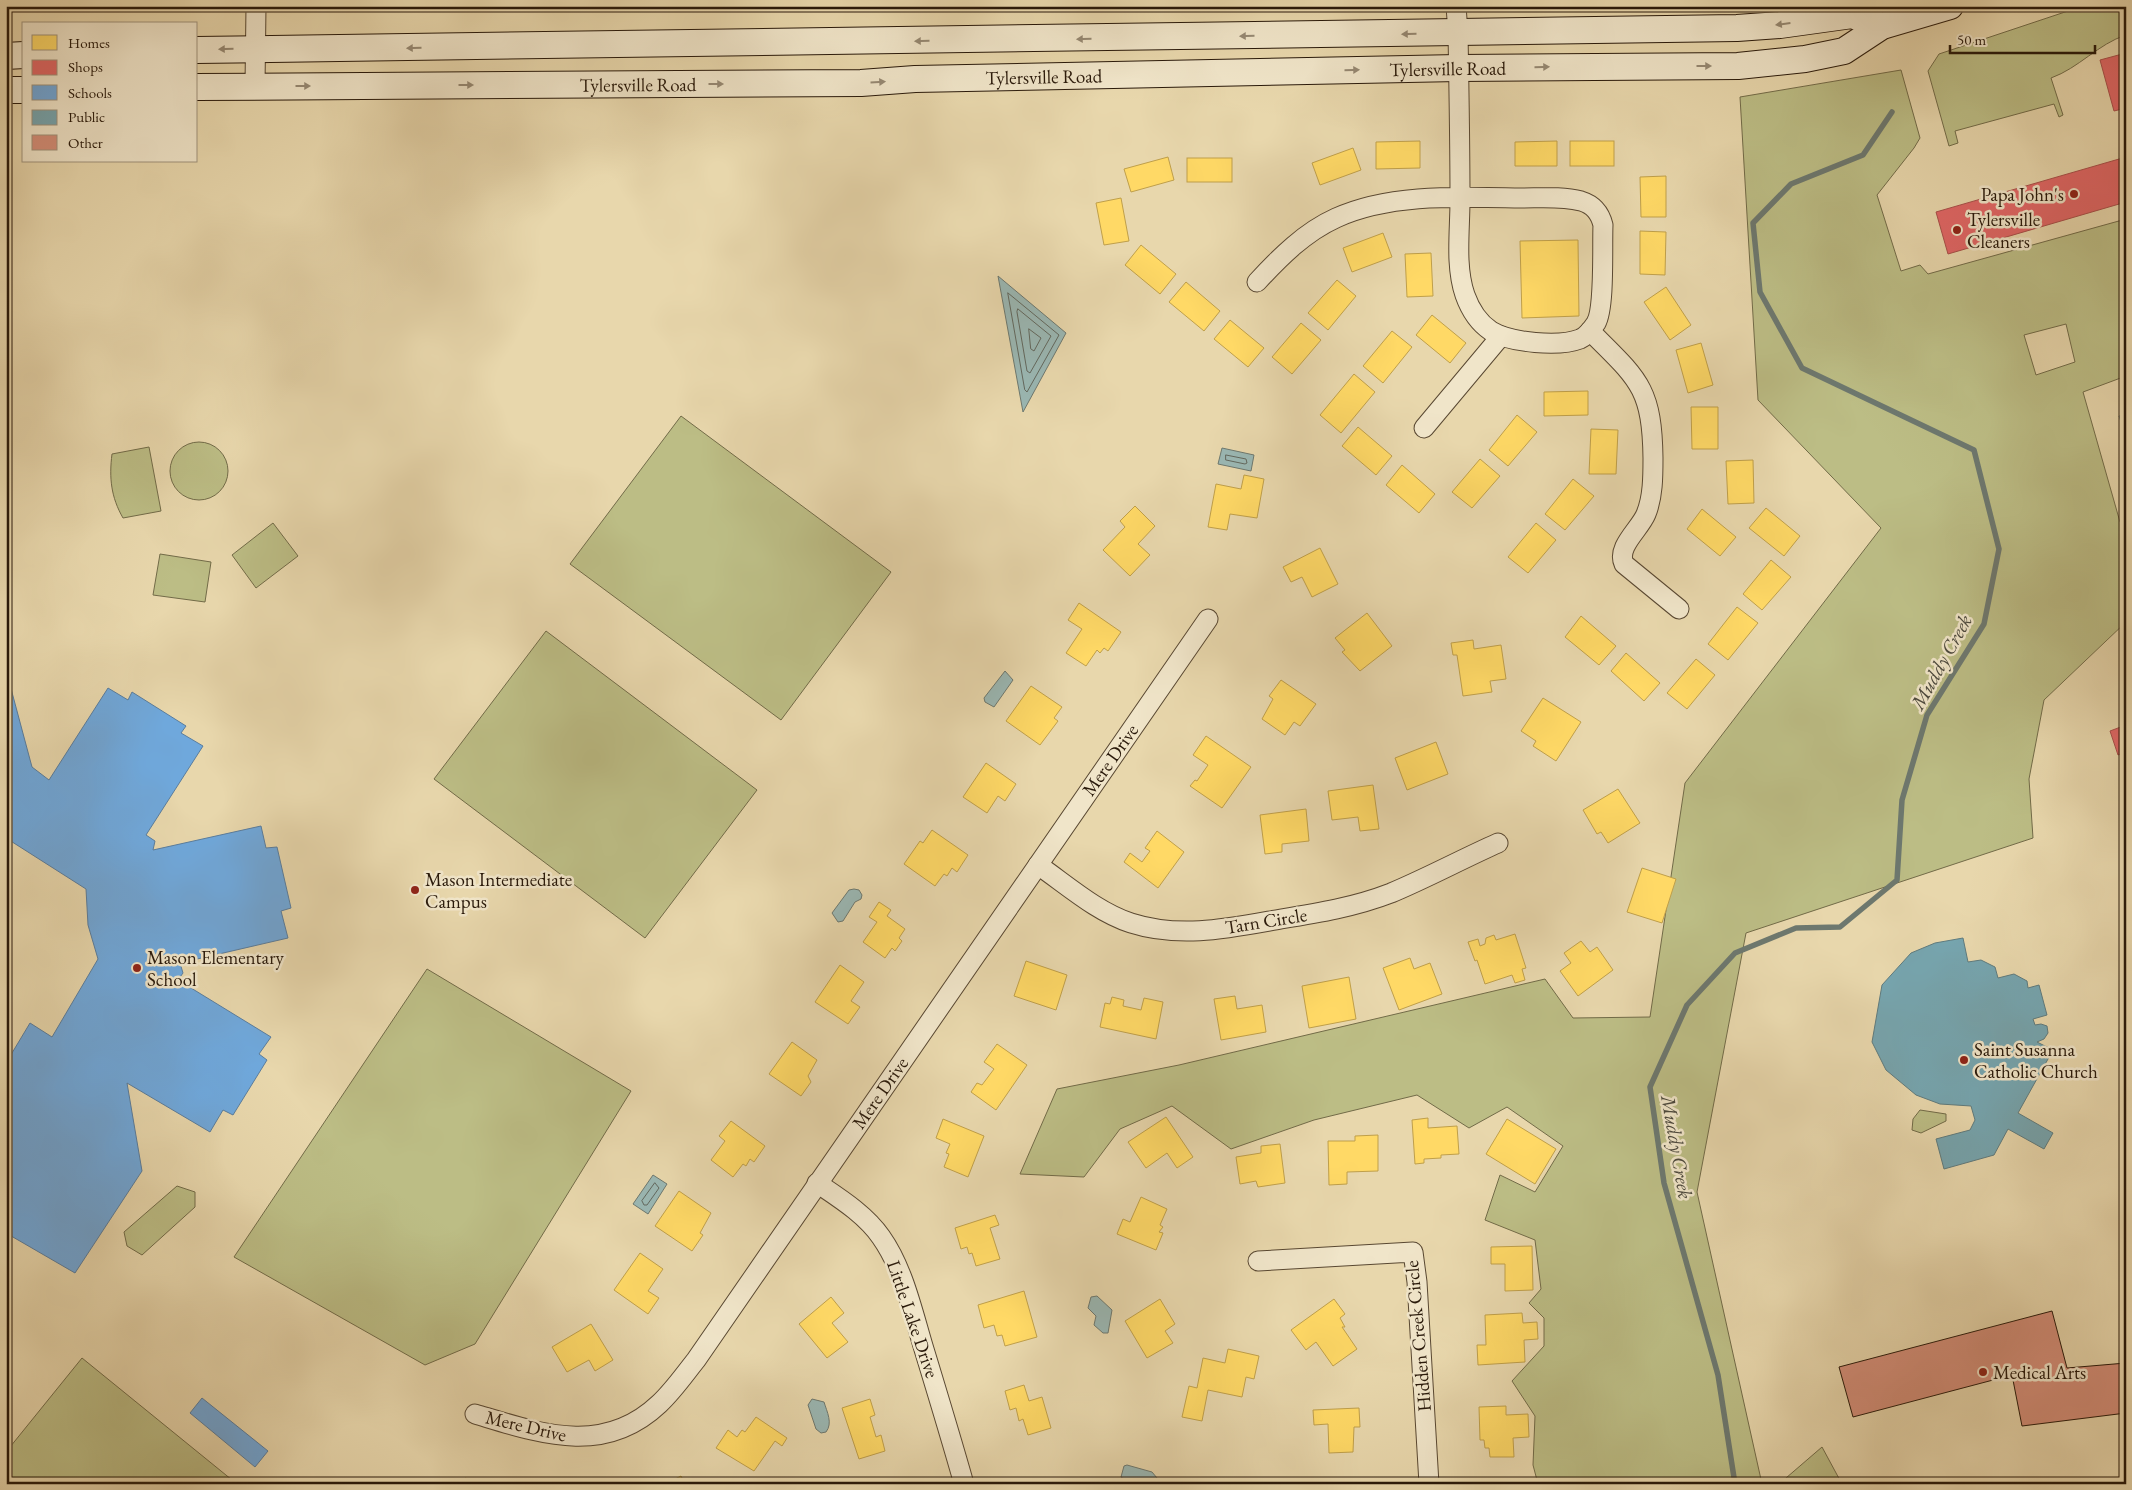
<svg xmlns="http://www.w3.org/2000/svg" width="2132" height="1490" font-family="'EB Garamond',serif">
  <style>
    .green { fill: #bcbd85; stroke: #726b48; fill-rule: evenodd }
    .water { fill: #9ab7b3; stroke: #6d786f }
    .homes { fill: #ffd966; stroke: #bf9f4a }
    .shops { fill: #e06666; stroke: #a94f4a }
    .schools { fill: #6fa8dc; stroke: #5a7d9d }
    .public { fill: #76a5af; stroke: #5f7b7e }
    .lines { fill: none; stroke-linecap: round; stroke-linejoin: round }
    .shore { stroke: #62685e; stroke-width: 1 }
    .stream { stroke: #6d786f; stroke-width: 5.5 }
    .building { fill: #d48e79; stroke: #29190a }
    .minor-casing { stroke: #594832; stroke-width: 21 }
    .secondary-casing { stroke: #29190a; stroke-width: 28 }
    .minor { stroke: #f0e5c9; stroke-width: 19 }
    .secondary { stroke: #f0e5c9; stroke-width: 26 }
    .oneway { fill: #968973 }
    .poi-dot { fill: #8f2418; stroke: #f0e5c9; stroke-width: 2 }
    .labels { text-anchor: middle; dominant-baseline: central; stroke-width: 5; stroke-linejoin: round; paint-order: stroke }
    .street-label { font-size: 19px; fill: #29190a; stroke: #f0e5c9 }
    .poi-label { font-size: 19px; fill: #29190a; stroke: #f0e5c9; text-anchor: start }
    .water-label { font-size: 20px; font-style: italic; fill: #4b483d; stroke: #f0e5c9 }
  </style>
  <rect width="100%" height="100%" fill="#e8d7ac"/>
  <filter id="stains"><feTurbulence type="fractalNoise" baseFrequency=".004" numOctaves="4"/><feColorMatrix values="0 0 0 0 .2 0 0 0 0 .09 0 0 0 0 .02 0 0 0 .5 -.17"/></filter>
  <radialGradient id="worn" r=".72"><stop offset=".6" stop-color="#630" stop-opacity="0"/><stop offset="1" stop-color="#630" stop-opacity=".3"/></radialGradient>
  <g class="green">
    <path d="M2083,6H2126V35C2098,44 2079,68 2051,78L2063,115L2059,117L2054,104L1955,131L1958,143L1949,146L1928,71L1939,54Z"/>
    <path d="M1901,70L1920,138L1914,148L1877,195L1901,271L1920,265L1928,274L2126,219V376L2083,392L2120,522L2126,521V622L2044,700L2029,779L2033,838L1746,933L1697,1192L1762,1484H1538L1533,1465L1535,1416L1512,1381L1544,1346V1318L1529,1303L1541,1289L1535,1240L1485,1220L1500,1175L1535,1192L1563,1146L1507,1107L1469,1128L1417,1095L1314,1120L1231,1149L1172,1106L1120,1129L1084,1177L1020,1174L1057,1089L1179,1065L1545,979L1573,1018L1650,1017L1685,783L1881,528L1758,400L1740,97ZM2066,324L2075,362L2036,375L2024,335Z"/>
    <polygon points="681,416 891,572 781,720 570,564"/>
    <circle cx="199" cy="471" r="29"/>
    <path d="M149,447L161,511L123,518C111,497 109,478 112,454Z"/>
    <polygon points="273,523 298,556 256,588 232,555"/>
    <polygon points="160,554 211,562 205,602 153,595"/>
    <polygon points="546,631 757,790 645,938 434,779"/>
    <polygon points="427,969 631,1091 475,1344 425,1365 234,1257"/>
    <polygon points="1920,1110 1946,1114 1946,1121 1921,1133 1912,1130 1913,1119"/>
    <polygon points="177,1186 195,1192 195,1207 142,1255 127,1246 124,1232"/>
    <polygon points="82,1358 237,1484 6,1484 6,1452"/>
    <polygon points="1822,1447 1842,1484 1779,1484"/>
  </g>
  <g class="water">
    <polygon points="998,276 1066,333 1023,412"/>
    <polygon points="1222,448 1254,455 1251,471 1218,464"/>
    <polygon points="1005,671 1013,680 994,707 985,702 984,698"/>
    <polygon points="854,889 859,890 862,895 861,899 855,902 843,921 838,922 832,913 849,890"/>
    <polygon points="653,1175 667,1184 648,1214 633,1204"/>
    <polygon points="1097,1296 1112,1310 1108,1333 1103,1333 1094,1325 1096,1316 1088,1308 1091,1297"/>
    <path d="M812,1399L824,1402C827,1412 833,1423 826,1432L821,1433L816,1429L808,1405Z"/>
    <path d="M1127,1465L1152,1472L1157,1478L1155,1483C1144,1485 1129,1484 1121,1477L1124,1466Z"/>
  </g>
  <g class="homes">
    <polygon points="1420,141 1420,168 1376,169 1376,142"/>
    <polygon points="1557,141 1557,166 1515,166 1515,142"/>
    <rect x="1570" y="141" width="44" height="25"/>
    <polygon points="1353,148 1361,170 1320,185 1312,163"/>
    <polygon points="1168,157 1174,180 1131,192 1124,169"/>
    <rect x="1187" y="158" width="45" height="24"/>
    <polygon points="1666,176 1666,217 1641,217 1640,177"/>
    <polygon points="1121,198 1129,241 1104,245 1096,203"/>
    <polygon points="1640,231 1666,232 1665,275 1640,274"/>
    <polygon points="1383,233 1392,257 1352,272 1343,248"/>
    <polygon points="1578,240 1579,316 1522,318 1520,241"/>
    <polygon points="1141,245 1176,274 1160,294 1125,265"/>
    <polygon points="1431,253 1433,296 1407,297 1405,254"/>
    <polygon points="1337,280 1356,296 1328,330 1308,313"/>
    <polygon points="1186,282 1220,311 1204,331 1169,302"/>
    <polygon points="1666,287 1691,325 1670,340 1644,302"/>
    <polygon points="1432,315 1466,343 1450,363 1416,335"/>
    <polygon points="1230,320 1264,348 1248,367 1214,339"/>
    <polygon points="1301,323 1321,340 1292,374 1272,357"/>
    <polygon points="1392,331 1412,347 1383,383 1363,366"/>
    <polygon points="1701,343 1713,385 1688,393 1676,350"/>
    <polygon points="1354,374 1375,392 1341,433 1320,415"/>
    <polygon points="1588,391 1588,415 1544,416 1544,392"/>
    <polygon points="1691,407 1718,407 1718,449 1692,449"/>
    <polygon points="1517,415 1537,432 1508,466 1489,450"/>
    <polygon points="1358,427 1392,456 1376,475 1342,446"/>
    <polygon points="1591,429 1618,430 1616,474 1589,474"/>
    <polygon points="1480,459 1500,476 1472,508 1452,492"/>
    <polygon points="1753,460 1754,503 1728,504 1726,461"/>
    <polygon points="1402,465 1435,494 1419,513 1386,485"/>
    <polygon points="1244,475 1264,479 1257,518 1230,514 1227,530 1208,527 1216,484 1241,489"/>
    <polygon points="1573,479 1594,496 1565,530 1545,514"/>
    <polygon points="1135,506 1155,526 1138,544 1150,555 1130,576 1103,550 1125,527 1120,521"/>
    <polygon points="1766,508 1800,536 1784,556 1749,528"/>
    <polygon points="1702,509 1736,537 1720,556 1687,529"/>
    <polygon points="1536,523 1556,540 1528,573 1508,557"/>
    <polygon points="1320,548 1338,584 1312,597 1302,577 1291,582 1283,567"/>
    <polygon points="1771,560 1791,577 1762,610 1743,594"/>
    <polygon points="1079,603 1121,632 1108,651 1104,648 1100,653 1097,650 1086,666 1066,653 1082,629 1068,620"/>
    <polygon points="1737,607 1758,623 1728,660 1708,644"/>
    <polygon points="1367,613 1392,646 1360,671 1342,652 1345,650 1335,638"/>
    <polygon points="1581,616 1616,646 1599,665 1565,637"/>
    <polygon points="1473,640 1474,649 1501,645 1506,679 1490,681 1492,692 1463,696 1457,655 1453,655 1451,643"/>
    <polygon points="1626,653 1660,683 1644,701 1611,671"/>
    <polygon points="1696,659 1715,675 1687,709 1667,693"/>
    <polygon points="1281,680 1316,704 1300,726 1294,722 1285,735 1262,719 1273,699 1269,696"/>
    <polygon points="1031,686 1062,707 1054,718 1058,721 1040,745 1006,721"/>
    <polygon points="1543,698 1581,722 1556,761 1533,746 1536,741 1521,731"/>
    <polygon points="1206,736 1251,767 1222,808 1190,786 1195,780 1197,781 1208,765 1193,755"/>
    <polygon points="1436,742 1448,774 1407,790 1395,758"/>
    <polygon points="986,763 1016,784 1005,801 998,796 987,813 963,797"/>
    <polygon points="1373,785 1379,829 1360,831 1358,817 1332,820 1328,791"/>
    <polygon points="1618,789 1640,823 1608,843 1601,832 1597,834 1583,810"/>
    <polygon points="1306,809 1309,841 1282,844 1282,852 1265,854 1260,815"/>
    <polygon points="932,830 968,855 957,872 952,868 947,876 944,874 935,886 904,864 920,841 923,843"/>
    <polygon points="1157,831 1184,852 1158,888 1124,862 1130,853 1142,862 1150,851 1145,848"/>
    <polygon points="1642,868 1676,879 1662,923 1627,912"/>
    <polygon points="879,902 891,910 887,916 905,929 899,938 902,941 895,951 892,948 885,958 863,942 877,922 869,917"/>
    <polygon points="1515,934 1526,968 1522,969 1525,980 1515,983 1512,975 1485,984 1477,960 1475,961 1468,942 1478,939 1480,946 1485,944 1486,938 1494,935 1496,940"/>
    <polygon points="1581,941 1590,952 1597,947 1613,970 1578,996 1560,971 1571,963 1564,953"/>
    <polygon points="1410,958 1414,969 1430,963 1442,994 1399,1010 1383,968"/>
    <polygon points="1026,961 1067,975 1056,1010 1014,996"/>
    <polygon points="840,965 864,982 851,1001 860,1007 848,1024 815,1002"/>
    <polygon points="1349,977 1356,1019 1309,1028 1302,986"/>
    <polygon points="1235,996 1237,1009 1262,1005 1266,1032 1221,1040 1214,999"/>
    <polygon points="1112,997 1124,1000 1123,1006 1141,1010 1144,998 1163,1002 1156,1039 1100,1027 1105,1003 1110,1004"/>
    <polygon points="792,1042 817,1060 808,1076 811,1082 801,1096 769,1074"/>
    <polygon points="997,1044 1027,1065 996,1110 971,1092 977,1083 982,1085 994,1069 984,1062"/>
    <polygon points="1166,1117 1193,1157 1177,1168 1167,1153 1146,1168 1128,1142"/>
    <polygon points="1428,1118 1428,1128 1457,1126 1459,1154 1441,1155 1441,1158 1424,1159 1424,1163 1415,1164 1412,1120"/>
    <polygon points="943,1119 984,1136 968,1177 944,1167 949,1154 946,1153 950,1144 936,1138"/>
    <polygon points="1507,1119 1556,1149 1535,1184 1486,1154"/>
    <polygon points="731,1121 765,1146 754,1162 750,1159 746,1166 743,1164 733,1177 711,1160 725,1141 719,1136"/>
    <polygon points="1378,1135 1378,1171 1347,1172 1347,1184 1329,1185 1328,1141 1355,1141 1355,1136"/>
    <polygon points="1280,1144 1285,1183 1258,1187 1256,1181 1240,1184 1236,1157 1261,1153 1261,1146"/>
    <polygon points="679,1191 711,1213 700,1233 703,1235 692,1251 655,1226"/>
    <polygon points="1141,1197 1167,1209 1160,1225 1163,1227 1159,1232 1163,1233 1156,1250 1117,1234 1123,1219 1130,1222"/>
    <polygon points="995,1215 999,1225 990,1228 1000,1259 976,1266 972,1253 969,1254 967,1247 961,1249 955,1228"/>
    <polygon points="1532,1246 1533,1290 1505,1291 1505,1264 1491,1264 1491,1247"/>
    <polygon points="640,1253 663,1269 648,1291 659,1298 648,1314 614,1290"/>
    <polygon points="1024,1291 1037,1337 1005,1346 1002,1335 997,1336 994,1325 984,1328 978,1305"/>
    <polygon points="831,1297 844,1313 832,1323 848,1342 827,1358 799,1324"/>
    <polygon points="1160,1299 1175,1324 1165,1331 1173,1343 1147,1358 1125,1321"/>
    <polygon points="1334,1299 1345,1314 1340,1318 1345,1327 1342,1327 1357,1349 1333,1366 1316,1342 1306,1350 1291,1330"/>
    <polygon points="1522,1313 1523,1323 1537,1322 1538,1339 1524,1340 1525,1362 1478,1365 1477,1345 1486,1345 1485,1315"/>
    <polygon points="591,1324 613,1360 595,1371 589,1360 567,1372 552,1347"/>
    <polygon points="1228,1349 1259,1356 1254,1379 1246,1377 1242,1397 1208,1390 1202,1421 1182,1417 1189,1386 1197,1388 1203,1358 1225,1363"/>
    <polygon points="1024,1385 1029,1401 1042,1397 1051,1428 1028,1435 1023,1419 1019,1421 1016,1408 1010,1410 1005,1391"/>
    <polygon points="870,1399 875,1415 870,1417 876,1437 881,1435 885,1451 859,1459 842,1408"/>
    <polygon points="1506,1406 1506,1415 1528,1414 1529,1437 1513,1438 1514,1457 1490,1457 1489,1448 1485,1448 1484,1440 1480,1440 1479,1407"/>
    <polygon points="1359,1408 1360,1427 1354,1427 1353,1452 1329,1453 1328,1424 1314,1425 1313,1410"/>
    <polygon points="756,1417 787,1438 782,1446 775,1441 754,1471 716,1448 728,1430 737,1437 742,1430 745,1432"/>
    <polygon points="681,1476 685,1484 665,1484"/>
    <polygon points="465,1478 484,1483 463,1484"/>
  </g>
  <g class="shops">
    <polygon points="2126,53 2126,108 2114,111 2100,60"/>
    <polygon points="2126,157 2126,202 1948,254 1936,212"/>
    <polygon points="2126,725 2126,752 2118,755 2110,731"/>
  </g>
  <g class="schools">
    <polygon points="6,670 32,767 49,780 108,688 128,700 132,692 186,726 181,733 203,746 146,835 155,841 153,850 261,826 266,848 277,847 291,908 281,911 288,938 180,963 183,973 178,980 271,1037 259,1054 267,1060 233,1115 223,1110 210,1132 127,1083 142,1171 75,1273 6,1233 6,1063 30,1023 52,1037 98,959 88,925 86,889 6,838"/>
    <polygon points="202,1398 268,1451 255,1467 190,1413"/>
  </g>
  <g class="public">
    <polygon points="2126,415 2126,437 2119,416"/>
    <polygon points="1963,938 1968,962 1981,960 1995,967 1998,978 2014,974 2027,981 2028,988 2039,985 2047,1015 2033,1019 2035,1025 2041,1024 2047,1026 2048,1033 2044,1039 2037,1042 2053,1050 2018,1113 2053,1133 2044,1149 2008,1129 1994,1155 1944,1169 1936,1139 1970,1130 1975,1120 1971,1106 1940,1104 1916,1095 1886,1070 1872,1042 1882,985 1911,953 1935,943"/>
  </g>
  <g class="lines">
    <g class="shore">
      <polygon points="1008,293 1059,335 1027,392 1025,390"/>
      <polygon points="1018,309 1051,336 1030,373 1027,371 1017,312"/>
      <polygon points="1029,329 1041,338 1034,351 1031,349"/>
      <polygon points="1226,455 1246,459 1247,463 1245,464 1226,460"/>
      <polygon points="655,1183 659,1188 647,1205 644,1205 642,1201"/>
    </g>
    <polyline class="stream" points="1735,1484 1718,1375 1664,1183 1650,1087 1687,1005 1735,953 1796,928 1840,927 1897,880 1902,800 1927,715 1984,624 1999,549 1974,450 1802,368 1760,292 1753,223 1791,184 1863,155 1892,112"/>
  </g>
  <polygon class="building" points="2052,1311 2067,1368 2126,1363 2126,1413 2022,1426 2012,1375 1853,1417 1839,1367"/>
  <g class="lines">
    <g class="minor-casing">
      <g id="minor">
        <polyline points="255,86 256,6"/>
        <path d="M1257,282C1280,257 1305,232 1336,218C1390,193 1462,197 1521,198C1540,198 1562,196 1581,201C1594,205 1600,213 1603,225C1602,246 1605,308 1596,323C1592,329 1587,336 1580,339C1559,347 1511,343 1491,331C1479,323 1470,309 1465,295C1455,266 1460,231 1460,200C1460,145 1459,89 1458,33L1456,6"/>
        <path d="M1590,331C1638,379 1652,387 1653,458C1653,476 1653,497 1646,514C1640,529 1616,547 1624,564L1679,609"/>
        <polyline points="1424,428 1501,336"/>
        <path d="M1038,865C1067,885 1097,912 1131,923C1181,939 1230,928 1281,919C1318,913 1355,907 1391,893C1427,878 1462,859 1498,843"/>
        <path d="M817,1183C839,1198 865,1214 881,1237C903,1268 912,1309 923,1346C937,1392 951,1438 964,1484"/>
        <polyline points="1258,1261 1413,1252 1417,1282 1429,1484"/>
        <path d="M475,1414C539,1433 603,1457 659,1404C673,1391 684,1375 696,1360L1208,619"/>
      </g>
    </g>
    <g class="secondary-casing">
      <g id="secondary">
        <polyline points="196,50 1737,28 1780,25 1852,15 1882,26"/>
        <polyline points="6,56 24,55"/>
        <path id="s1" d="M196,87L861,83L915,79L1458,68L1738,66L1805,59L1844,51L1882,26L1950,6"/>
        <polyline points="6,90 24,90"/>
      </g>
    </g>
    <use href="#minor" class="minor"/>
    <use href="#secondary" class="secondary"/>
  </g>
  <defs><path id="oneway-solid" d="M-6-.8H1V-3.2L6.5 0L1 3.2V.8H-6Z" transform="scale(1.25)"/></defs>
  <g class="oneway">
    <use href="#oneway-solid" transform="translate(1783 24) rotate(173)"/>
    <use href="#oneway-solid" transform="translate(1409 34) rotate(179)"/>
    <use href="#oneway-solid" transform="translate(1247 36) rotate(179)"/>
    <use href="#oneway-solid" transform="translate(1084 39) rotate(179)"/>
    <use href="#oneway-solid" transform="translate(922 41) rotate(179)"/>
    <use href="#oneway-solid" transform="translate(414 48) rotate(179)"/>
    <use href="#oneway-solid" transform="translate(226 49) rotate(179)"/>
    <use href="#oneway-solid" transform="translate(1704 66)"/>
    <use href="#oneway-solid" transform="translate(1542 67) rotate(-1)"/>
    <use href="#oneway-solid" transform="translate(1352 70) rotate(-1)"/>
    <use href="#oneway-solid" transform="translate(878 82) rotate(-4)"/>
    <use href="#oneway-solid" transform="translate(716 84)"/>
    <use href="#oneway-solid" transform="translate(466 85)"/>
    <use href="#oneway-solid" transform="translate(303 86)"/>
  </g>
  <g class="poi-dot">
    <circle cx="2074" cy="194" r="5"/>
    <circle cx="1957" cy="230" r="5"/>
    <circle cx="415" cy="890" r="5"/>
    <circle cx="137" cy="968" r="5"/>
    <circle cx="1964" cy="1060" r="5"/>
    <circle cx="1983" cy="1372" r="5"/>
  </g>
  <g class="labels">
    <g class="street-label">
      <text stroke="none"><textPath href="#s1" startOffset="1252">Tylersville Road</textPath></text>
      <text stroke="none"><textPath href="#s1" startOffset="848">Tylersville Road</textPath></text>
      <text stroke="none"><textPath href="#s1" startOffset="442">Tylersville Road</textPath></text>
      <text transform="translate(1110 760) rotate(-55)">Mere Drive</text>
      <text transform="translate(1266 921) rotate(-9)">Tarn Circle</text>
      <text transform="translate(880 1093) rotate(-55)">Mere Drive</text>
      <text transform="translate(913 1319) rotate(71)">Little Lake Drive</text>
      <text transform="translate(1418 1336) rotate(-95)">Hidden Creek Circle</text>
      <text transform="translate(526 1426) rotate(13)">Mere Drive</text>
    </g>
    <g class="poi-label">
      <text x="2064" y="194" text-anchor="end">Papa John's</text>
      <text x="1967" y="219">Tylersville<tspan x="1967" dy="22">Cleaners</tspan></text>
      <text x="425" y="879">Mason Intermediate<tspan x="425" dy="22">Campus</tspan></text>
      <text x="147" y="957">Mason Elementary<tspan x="147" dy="22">School</tspan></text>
      <text x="1974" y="1049">Saint Susanna<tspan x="1974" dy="22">Catholic Church</tspan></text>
      <text x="1993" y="1372">Medical Arts</text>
    </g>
    <g class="water-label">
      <text transform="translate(1941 662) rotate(-61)">Muddy Creek</text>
      <text transform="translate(1677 1147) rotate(80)">Muddy Creek</text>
    </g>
  </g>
  <rect width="2132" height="1490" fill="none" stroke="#e8d7ac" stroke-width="25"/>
  <rect x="8" y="8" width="2117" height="1475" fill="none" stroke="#29190a" stroke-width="2.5"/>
  <rect x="12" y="12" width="2107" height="1465" fill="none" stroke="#29190a"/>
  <rect x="22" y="22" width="175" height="140" fill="#f0e5c9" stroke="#a0937d"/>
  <rect x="32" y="35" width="25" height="15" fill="#ffd966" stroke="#a0937d"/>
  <text x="68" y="48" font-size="15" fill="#29190a">Homes</text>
  <rect x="32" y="60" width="25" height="15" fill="#e06666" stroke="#a0937d"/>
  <text x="68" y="72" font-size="15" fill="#29190a">Shops</text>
  <rect x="32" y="85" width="25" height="15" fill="#6fa8dc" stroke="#a0937d"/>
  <text x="68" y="98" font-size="15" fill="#29190a">Schools</text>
  <rect x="32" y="110" width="25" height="15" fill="#76a5af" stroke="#a0937d"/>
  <text x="68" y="122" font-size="15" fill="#29190a">Public</text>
  <rect x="32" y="135" width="25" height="15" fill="#d48e79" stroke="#a0937d"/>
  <text x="68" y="148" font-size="15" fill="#29190a">Other</text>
  <path d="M1950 45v8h145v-8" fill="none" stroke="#29190a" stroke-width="2.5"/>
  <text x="1957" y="45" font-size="15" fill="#29190a" stroke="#f0e5c9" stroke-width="4" paint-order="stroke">50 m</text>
  <rect width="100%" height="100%" filter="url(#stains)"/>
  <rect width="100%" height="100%" fill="url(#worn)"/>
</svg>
